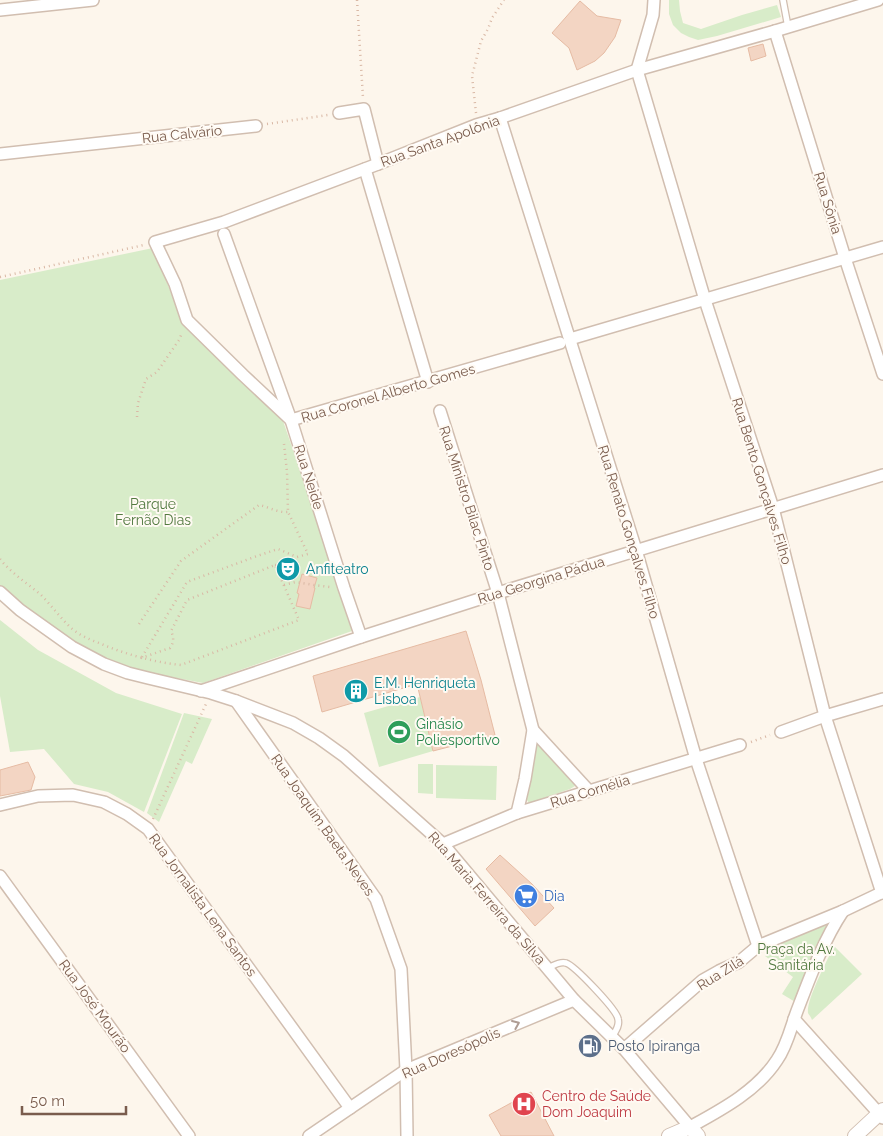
<svg xmlns="http://www.w3.org/2000/svg" width="883" height="1136" font-family="Raleway,sans-serif">
  <style>
    .green { fill: #d8ecc9 }
    .building { fill: #f3d5c3; stroke: #e6bba3 }
    .lines { fill: none; stroke-linecap: round; stroke-linejoin: round }
    .service-casing { stroke: #d1beb0; stroke-width: 8 }
    .minor-casing { stroke: #d1beb0; stroke-width: 14 }
    .tertiary-casing { stroke: #d1beb0; stroke-width: 16 }
    .path { stroke: #d9b8a5; stroke-width: 2.5; stroke-dasharray: 1 4; stroke-linecap: butt }
    .service { stroke: #fff; stroke-width: 5.5 }
    .minor { stroke: #fff; stroke-width: 11 }
    .tertiary { stroke: #fff; stroke-width: 14 }
    .oneway { stroke: #af9d94 }
    .labels { text-anchor: middle; dominant-baseline: central; stroke-width: 4; stroke-linejoin: round; paint-order: stroke }
    .street-label { font-size: 14px; fill: #7a5c4d; stroke: #fffaf3 }
    .park-label { font-size: 14px; fill: #537a41; stroke: #fffaf3 }
    .culture-label { font-size: 14px; fill: #0d838f; stroke: #fffaf3; text-anchor: start }
    .leisure-label { font-size: 14px; fill: #27864d; stroke: #fffaf3; text-anchor: start }
    .shop-label { font-size: 14px; fill: #366cbe; stroke: #fffaf3; text-anchor: start }
    .service-label { font-size: 14px; fill: #4e5e75; stroke: #fffaf3; text-anchor: start }
    .health-label { font-size: 14px; fill: #be3a42; stroke: #fffaf3; text-anchor: start }
  </style>
  <rect width="100%" height="100%" fill="#fdf6ec"/>
  <g class="green">
    <polygon points="669,0 679,0 680,11 683,23 701,29 742,15 777,5 781,17 717,36 698,40 689,37 681,33 673,25 669,14"/>
    <polygon points="153,248 180,315 282,418 310,499 352,631 203,683 145,672 111,662 80,647 38,618 0,585 0,280"/>
    <polygon points="0,620 38,650 116,693 182,714 144,812 108,792 74,784 44,749 10,752 0,696"/>
    <polygon points="420,697 433,751 379,767 364,713"/>
    <polygon points="184,713 212,719 192,764 186,761 159,822 147,813"/>
    <polygon points="537,740 573,781 575,786 570,789 529,803 527,800 534,741"/>
    <polygon points="418,764 433,764 433,794 418,793"/>
    <polygon points="436,765 497,766 496,800 436,798"/>
    <path d="M826,925L828,928L797,1003L782,994L793,977L765,956C782,942 804,929 826,925Z"/>
    <path d="M834,946L862,974L812,1020C811,1017 809,1015 808,1013C806,1000 828,959 834,946Z"/>
  </g>
  <g class="building">
    <polygon points="580,1 597,16 621,20 615,37 604,53 595,61 577,70 569,48 552,33"/>
    <polygon points="763,44 766,56 751,61 748,48"/>
    <polygon points="280,561 287,561 298,568 295,579 282,575 279,571 278,566"/>
    <polygon points="302,574 317,578 314,588 315,588 310,609 296,606 299,594 297,593"/>
    <polygon points="466,631 481,680 495,735 433,751 417,684 322,712 313,676"/>
    <polygon points="28,762 35,777 31,790 0,796 0,770"/>
    <polygon points="500,855 532,884 554,908 535,926 486,869"/>
    <polygon points="531,1092 554,1136 501,1136 489,1115"/>
  </g>
  <g class="lines">
    <g class="service-casing">
      <g id="service">
        <polyline points="783,0 788,27"/>
        <path d="M548,968C553,966 559,961 566,963C575,966 617,1010 618,1019C620,1026 615,1032 612,1037"/>
      </g>
    </g>
    <g class="minor-casing">
      <g id="minor">
        <polyline points="654,0 653,15 637,70 705,300 773,508 825,716 882,893"/>
        <polyline points="0,10 93,0"/>
        <polyline points="775,31 845,258 883,374"/>
        <polyline points="339,113 364,109 378,164"/>
        <polyline points="500,118 636,550 696,759 758,946"/>
        <polyline points="0,154 256,126"/>
        <polyline points="365,169 428,382"/>
        <polyline points="224,234 291,420 344,588 361,637"/>
        <polyline points="570,339 883,247"/>
        <polyline points="560,343 291,420 243,375 187,320 175,284 155,242 224,222 378,164 476,125 500,118 637,70 775,31 878,0"/>
        <polyline points="440,411 498,593 533,730 525,779 517,813"/>
        <path d="M0,592L20,610L72,647L104,664L128,673L148,678L211,693L236,701L293,723L319,738L344,756L443,844L574,1000L624,1049L690,1127C721,1110 757,1091 777,1060C787,1046 791,1027 797,1011C810,977 823,941 843,911"/>
        <polyline points="201,691 361,637 498,593 883,475"/>
        <polyline points="236,701 376,899 401,969 406,1070 407,1136"/>
        <polyline points="533,730 589,791"/>
        <polyline points="781,732 825,716 883,699"/>
        <polyline points="0,805 38,796 73,795 104,802 127,814 148,829 350,1108"/>
        <polyline points="443,844 517,813 740,745"/>
        <polyline points="0,876 189,1136"/>
        <polyline points="794,1019 883,1118"/>
        <polyline points="624,1049 703,980 719,971 739,962 758,946 843,911 883,892"/>
        <polyline points="309,1136 406,1070 574,1000"/>
      </g>
    </g>
    <g class="tertiary-casing">
      <g id="tertiary">
        <polyline points="669,1136 690,1127 698,1136"/>
        <polyline points="855,1136 883,1110"/>
      </g>
    </g>
    <g class="path">
      <polyline points="357,0 363,98"/>
      <polyline points="476,113 472,76 481,41 488,29 492,18 504,0"/>
      <polyline points="267,124 328,115"/>
      <polyline points="0,277 144,245"/>
      <polyline points="137,417 138,403 146,379 157,372 179,340 182,333"/>
      <path d="M0,559C11,573 27,583 41,595C51,605 59,616 69,626C77,634 88,639 99,643C125,654 152,662 181,665L299,620L275,565L187,600L171,631C174,638 174,642 170,648L141,658"/>
      <path d="M275,565C286,566 294,570 296,582"/>
      <polyline points="284,585 296,582 314,585 330,587"/>
      <path d="M139,624L181,561L259,505C269,507 278,513 288,512"/>
      <polyline points="142,657 187,582 257,556 278,549 297,557 308,554 288,512 287,472 284,444"/>
      <polyline points="751,742 770,735"/>
      <polyline points="153,819 206,704"/>
    </g>
    <use href="#service" class="service"/>
    <use href="#minor" class="minor"/>
    <use href="#tertiary" class="tertiary"/>
  </g>
  <defs><path id="oneway-chevron" d="M-2-3.5L2.5 0L-2 3.5" fill="none" stroke-width="1.6" stroke-linecap="round" stroke-linejoin="round" transform="scale(1.25)"/></defs>
  <use class="oneway" href="#oneway-chevron" transform="translate(516 1024) rotate(-23)"/>
  <defs>
    <g id="theatre-disc" transform="scale(1.25)"><circle r="9.5" fill="#0f9aa8" stroke="#fffaf3"/><path d="M-5-5.5Q0-4 5-5.5V0Q5 5 0 6Q-5 5-5 0ZM-3.3-2.5H-1v1.5H-3.3ZM1-2.5H3.3v1.5H1ZM-2.8 1Q0 5.5 2.8 1Z" fill="#fff"/></g>
    <g id="building-disc" transform="scale(1.25)"><circle r="9.5" fill="#0f9aa8" stroke="#fffaf3"/><path d="M-4-6H4V6H1V3H-1V6H-4ZM-2.5-4.3h1.7v1.8h-1.7ZM.8-4.3h1.7v1.8H.8ZM-2.5-1h1.7V.8h-1.7ZM.8-1h1.7V.8H.8Z" fill="#fff"/></g>
    <g id="stadium-disc" transform="scale(1.25)"><circle r="9.5" fill="#2e9e5b" stroke="#fffaf3"/><path d="M0-5a6.5 5 0 1 0 0 10a6.5 5 0 1 0 0-10ZM-3.5-1.8h7v3.6h-7Z" fill="#fff"/></g>
    <g id="supermarket-disc" transform="scale(1.25)"><circle r="9.5" fill="#3f7fe0" stroke="#fffaf3"/><path d="M-6-5.5h2.5l.6 2H6L4.5 2H-2.5L-4.4-4H-6ZM-1.5 3.2a1.3 1.3 0 1 0 .1 0ZM3 3.2a1.3 1.3 0 1 0 .1 0Z" fill="#fff"/></g>
    <g id="fuel-disc" transform="scale(1.25)"><circle r="9.5" fill="#5c6f8a" stroke="#fffaf3"/><path d="M-5.5-6h7V0h2V4h1.3V-2.5L3-4.5l.8-.8L6-3V5H2.5V1h-1V6h-7ZM-4.2-4.7v3.2H.2V-4.7Z" fill="#fff"/></g>
    <g id="hospital-disc" transform="scale(1.25)"><circle r="9.5" fill="#e0444e" stroke="#fffaf3"/><path d="M-5-5h3v3.5h4V-5h3V5h-3V1.5h-4V5h-3Z" fill="#fff"/></g>
  </defs>
  <g fill-rule="evenodd">
    <use href="#theatre-disc" x="288" y="569"/>
    <use href="#building-disc" x="356" y="691"/>
    <use href="#stadium-disc" x="399" y="732"/>
    <use href="#supermarket-disc" x="526" y="896"/>
    <use href="#fuel-disc" x="590" y="1046"/>
    <use href="#hospital-disc" x="524" y="1104"/>
  </g>
  <g class="labels">
    <g class="street-label">
      <text transform="translate(182 134) rotate(-6)">Rua Calvário</text>
      <text transform="translate(440 141) rotate(-20)">Rua Santa Apolônia</text>
      <text transform="translate(828 203) rotate(73)">Rua Sônia</text>
      <text transform="translate(388 393) rotate(-16)">Rua Coronel Alberto Gomes</text>
      <text transform="translate(309 477) rotate(72)">Rua Neide</text>
      <text transform="translate(762 481) rotate(73)">Rua Bento Gonçalves Filho</text>
      <text transform="translate(467 498) rotate(72)">Rua Ministro Bilac Pinto</text>
      <text transform="translate(629 532) rotate(73)">Rua Renato Gonçalves Filho</text>
      <text transform="translate(541 580) rotate(-17)">Rua Georgina Pádua</text>
      <text transform="translate(590 791) rotate(-17)">Rua Cornélia</text>
      <text transform="translate(323 825) rotate(55)">Rua Joaquim Baeta Neves</text>
      <text transform="translate(487 898) rotate(49)">Rua Maria Ferreira da Silva</text>
      <text transform="translate(203 905) rotate(54)">Rua Jornalista Lena Santos</text>
      <text transform="translate(720 973) rotate(-32)">Rua Zilá</text>
      <text transform="translate(95 1006) rotate(54)">Rua José Mourão</text>
      <text transform="translate(451 1053) rotate(-24)">Rua Doresópolis</text>
    </g>
    <g class="park-label">
      <text x="153" y="504">Parque<tspan x="153" dy="16">Fernão Dias</tspan></text>
      <text x="796" y="949">Praça da Av.<tspan x="796" dy="16">Sanitária</tspan></text>
    </g>
    <g class="culture-label">
      <text x="306" y="569">Anfiteatro</text>
      <text x="374" y="683">E.M. Henriqueta<tspan x="374" dy="16">Lisboa</tspan></text>
    </g>
    <g class="leisure-label">
      <text x="416" y="724">Ginásio<tspan x="416" dy="16">Poliesportivo</tspan></text>
    </g>
    <g class="shop-label">
      <text x="544" y="896">Dia</text>
    </g>
    <g class="service-label">
      <text x="608" y="1046">Posto Ipiranga</text>
    </g>
    <g class="health-label">
      <text x="542" y="1096">Centro de Saúde<tspan x="542" dy="16">Dom Joaquim</tspan></text>
    </g>
  </g>
  <path d="M22 1106v8h104v-8" fill="none" stroke="#7a5c4d" stroke-width="2.5"/>
  <text x="30" y="1106" font-size="15" fill="#7a5c4d" stroke="#fffaf3" stroke-width="4" paint-order="stroke">50 m</text>
</svg>
